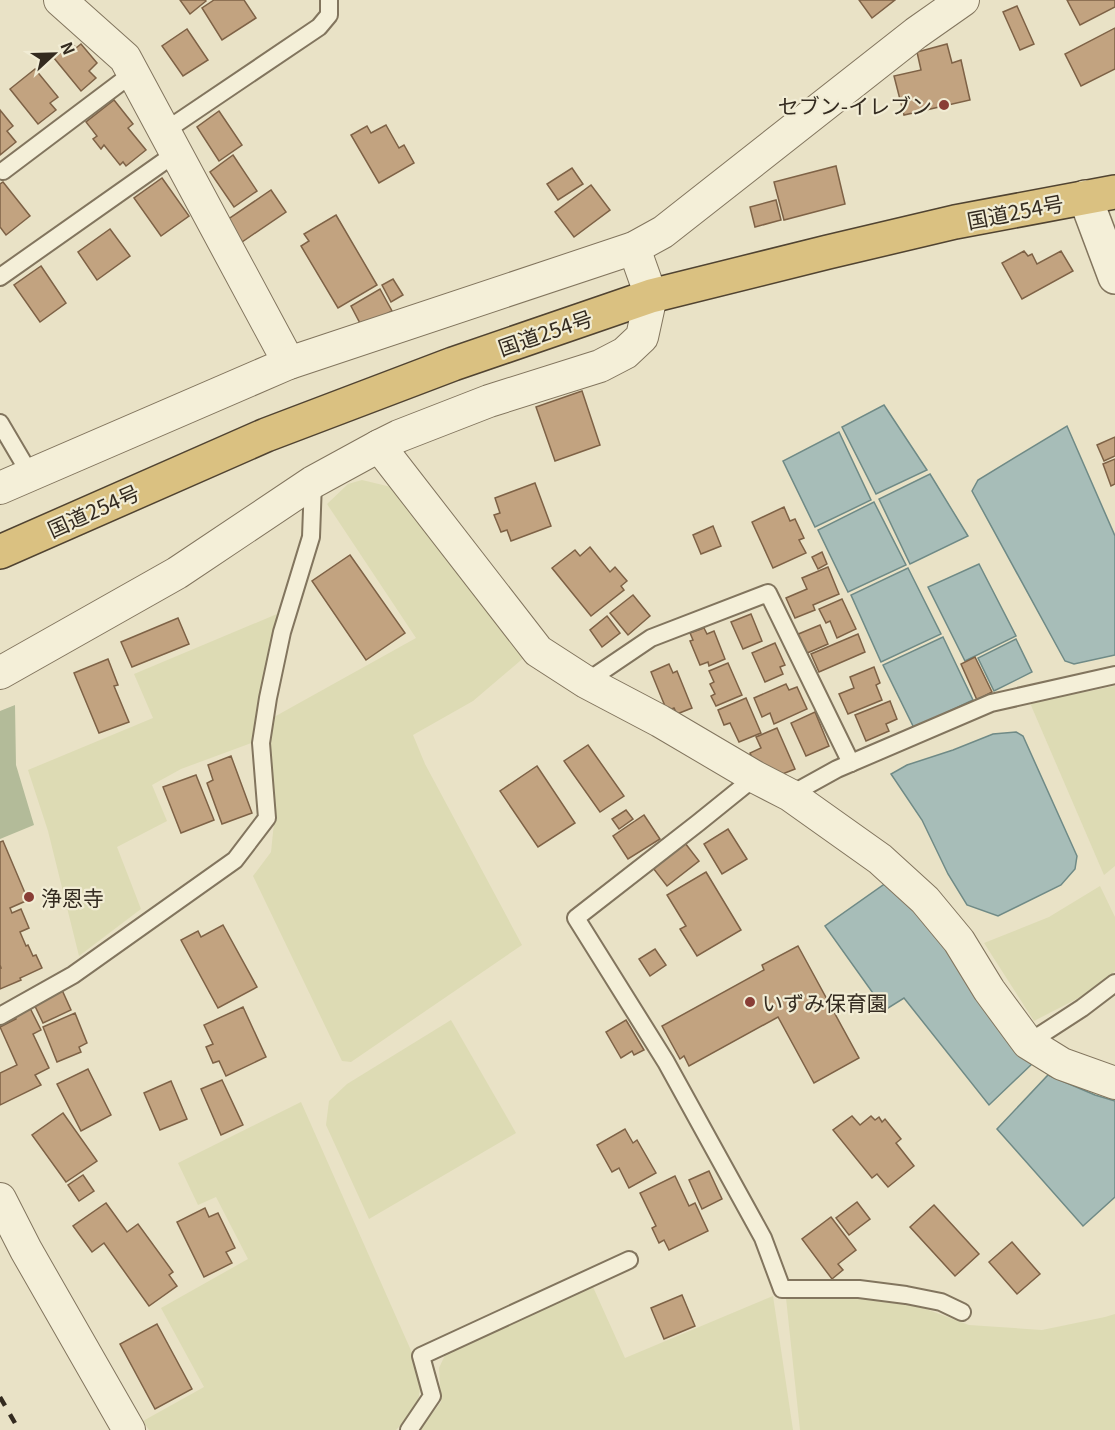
<svg xmlns="http://www.w3.org/2000/svg" width="1115" height="1430" font-family="Georgia,'Noto Sans JP',serif">
  <style>
    .farmland { fill: #dddbb4 }
    .cemetery { fill: #b3bb99 }
    .water { fill: #a7bdb8; stroke: #6f8a86; stroke-width: 1.5 }
    .building { fill: #c2a380; stroke: #7e6246; stroke-width: 1.5 }
    .lines { fill: none; stroke-linecap: round; stroke-linejoin: round }
    .service-casing { stroke: #82755e; stroke-width: 20 }
    .minor-casing { stroke: #82755e; stroke-width: 34 }
    .tertiary-casing { stroke: #82755e; stroke-width: 36 }
    .trunk-casing { stroke: #504331; stroke-width: 36 }
    .service { stroke: #f4efd8; stroke-width: 16 }
    .minor { stroke: #f4efd8; stroke-width: 32 }
    .tertiary { stroke: #f4efd8; stroke-width: 33 }
    .trunk { stroke: #dac181; stroke-width: 33 }
    .rail { stroke: #342b20; stroke-width: 4.5; stroke-dasharray: 10 10; stroke-linecap: butt }
    .poi-dot { fill: #893d35; stroke: #f1ecd4; stroke-width: 2 }
    .labels { text-anchor: middle; dominant-baseline: central; stroke-width: 4.5; stroke-linejoin: round; paint-order: stroke }
    .poi-label { font-size: 21px; fill: #342b20; stroke: #f1ecd4; text-anchor: start }
    .street-label { font-size: 21px; fill: #342b20; stroke: #f1ecd4 }
  </style>
  <rect width="100%" height="100%" fill="#e9e2c6"/>
  <g class="farmland">
    <polygon points="362,480 391,487 527,655 473,701 413,735 425,764 522,945 351,1062 342,1061 253,876 271,852 275,813 270,741 274,717 416,638 327,504 348,484"/>
    <polygon points="277,614 257,705 254,742 181,769 152,785 167,821 117,847 141,909 79,956 48,831 28,770 153,718 134,674"/>
    <polygon points="1115,686 1115,866 1104,875 1030,703"/>
    <polygon points="1100,886 1115,917 1115,971 1096,989 1034,1021 984,943 1049,917"/>
    <polygon points="451,1020 516,1133 369,1219 326,1125 329,1101 347,1084"/>
    <polygon points="301,1102 413,1355 421,1383 417,1408 396,1430 149,1430 143,1421 204,1387 161,1308 248,1259 216,1197 198,1205 178,1163"/>
    <polygon points="593,1287 625,1358 773,1296 793,1430 419,1430 441,1402 439,1368 446,1353"/>
    <polygon points="847,1297 907,1302 969,1325 1042,1330 1105,1317 1115,1314 1115,1430 800,1430 786,1298"/>
  </g>
  <polygon class="cemetery" points="15,705 16,765 34,825 0,839 0,711"/>
  <g class="water">
    <polygon points="884,405 927,470 876,494 842,427"/>
    <polygon points="1067,426 1115,536 1115,655 1074,664 1065,661 972,491 978,480"/>
    <polygon points="839,432 871,500 815,527 783,461"/>
    <polygon points="930,474 968,536 910,564 879,499"/>
    <polygon points="874,502 906,565 848,592 818,530"/>
    <polygon points="979,564 1016,636 965,661 928,587"/>
    <polygon points="908,568 941,634 881,662 851,595"/>
    <polygon points="943,637 973,700 914,728 883,665"/>
    <polygon points="1016,639 1032,672 994,691 978,658"/>
    <polygon points="1016,732 1023,736 1077,856 1075,869 1061,885 998,916 967,905 948,874 922,820 891,774 907,765 953,750 993,734"/>
    <polygon points="886,883 919,909 982,1004 1034,1062 989,1105 904,998 885,1010 825,926"/>
    <polygon points="1048,1075 1095,1095 1115,1101 1115,1197 1083,1226 997,1129"/>
  </g>
  <g class="building">
    <polygon points="180,0 205,0 206,1 190,14"/>
    <polygon points="214,0 244,0 256,18 222,40 202,8"/>
    <polygon points="859,0 895,0 872,18"/>
    <polygon points="1067,0 1115,0 1115,7 1080,25"/>
    <polygon points="1017,6 1034,44 1020,50 1003,12"/>
    <polygon points="1115,28 1115,69 1081,86 1065,54"/>
    <polygon points="187,29 208,60 183,76 162,46"/>
    <polygon points="72,42 76,48 81,44 97,63 89,71 96,78 81,91 54,58"/>
    <polygon points="947,44 952,63 961,60 970,100 904,115 894,76 921,70 917,52"/>
    <polygon points="35,69 58,97 50,103 56,110 38,124 10,89"/>
    <polygon points="114,100 133,124 128,128 146,150 126,166 123,162 120,165 104,145 101,149 93,139 97,136 86,122"/>
    <polygon points="0,110 13,126 7,131 16,142 0,155"/>
    <polygon points="219,111 242,145 219,161 197,127"/>
    <polygon points="386,125 399,148 404,145 414,163 379,183 351,135 367,126 371,133"/>
    <polygon points="233,155 257,191 234,207 210,172"/>
    <polygon points="836,166 845,204 784,220 774,182"/>
    <polygon points="572,168 583,184 558,200 547,184"/>
    <polygon points="162,178 189,216 161,236 134,198"/>
    <polygon points="3,182 30,216 6,235 0,227 0,184"/>
    <polygon points="591,185 610,210 574,237 555,212"/>
    <polygon points="271,190 286,212 242,242 227,220"/>
    <polygon points="776,200 781,220 755,227 750,207"/>
    <polygon points="336,215 377,285 338,308 301,246 309,241 304,234"/>
    <polygon points="110,229 130,256 97,280 78,252"/>
    <polygon points="1024,251 1028,256 1032,254 1037,264 1061,251 1073,271 1022,299 1002,263"/>
    <polygon points="41,266 66,303 40,322 14,285"/>
    <polygon points="393,279 403,295 391,302 382,285"/>
    <polygon points="380,289 392,311 362,327 351,306"/>
    <polygon points="582,391 600,445 555,461 536,407"/>
    <polygon points="1115,437 1115,456 1104,461 1097,445"/>
    <polygon points="1115,459 1115,484 1111,486 1103,464"/>
    <polygon points="535,483 551,526 511,541 507,530 501,532 494,515 500,513 495,498"/>
    <polygon points="784,507 790,521 795,519 804,538 799,540 806,553 773,568 752,522"/>
    <polygon points="713,526 721,546 701,554 693,535"/>
    <polygon points="590,547 610,572 615,567 627,581 621,586 624,590 591,616 552,568 575,550 580,556"/>
    <polygon points="822,552 827,564 818,569 812,557"/>
    <polygon points="350,555 405,633 366,660 312,581"/>
    <polygon points="828,567 839,594 813,605 815,610 795,618 786,598 807,589 802,578"/>
    <polygon points="633,595 650,616 628,635 610,613"/>
    <polygon points="842,599 856,629 837,638 830,621 826,623 819,609"/>
    <polygon points="751,614 762,641 743,649 731,622"/>
    <polygon points="607,616 620,633 602,647 590,630"/>
    <polygon points="178,618 189,644 132,667 121,642"/>
    <polygon points="820,625 828,644 805,654 796,635"/>
    <polygon points="704,628 707,634 714,631 725,659 709,666 708,662 700,665 690,641 693,640 690,633"/>
    <polygon points="858,634 865,652 819,672 811,654"/>
    <polygon points="775,643 785,665 780,667 783,674 765,682 752,653"/>
    <polygon points="975,657 992,692 977,700 961,664"/>
    <polygon points="108,659 118,685 114,686 129,722 99,733 74,673"/>
    <polygon points="728,663 742,695 716,706 711,696 715,694 710,684 714,682 709,671"/>
    <polygon points="669,664 673,673 677,671 692,708 677,714 674,708 667,711 651,672"/>
    <polygon points="874,667 880,683 876,685 882,700 848,714 839,694 854,688 850,677"/>
    <polygon points="786,684 789,690 797,687 807,709 774,724 770,713 762,717 754,698"/>
    <polygon points="746,698 761,733 739,742 730,723 724,725 718,710"/>
    <polygon points="890,701 897,719 886,724 889,731 866,741 855,715"/>
    <polygon points="815,712 829,746 806,756 791,723"/>
    <polygon points="777,728 795,769 775,777 758,771 750,753 761,748 756,737"/>
    <polygon points="588,745 624,796 600,812 564,761"/>
    <polygon points="231,756 252,813 222,824 207,783 213,780 208,765"/>
    <polygon points="537,766 575,823 538,847 500,791"/>
    <polygon points="196,775 214,820 181,833 163,787"/>
    <polygon points="626,810 633,819 619,829 612,819"/>
    <polygon points="644,815 660,839 628,859 613,836"/>
    <polygon points="728,829 747,859 722,874 704,844"/>
    <polygon points="3,841 28,900 10,908 12,913 21,909 29,928 20,932 26,946 28,945 33,956 36,955 42,968 20,978 21,980 0,989 0,968 1,968 0,965 0,842"/>
    <polygon points="685,843 699,861 667,886 653,868"/>
    <polygon points="706,872 741,930 697,956 680,929 686,926 667,895"/>
    <polygon points="223,925 257,987 218,1008 181,940 198,931 201,937"/>
    <polygon points="798,946 859,1058 814,1083 778,1017 689,1066 684,1056 680,1059 662,1026 764,970 762,965"/>
    <polygon points="655,949 666,965 650,976 639,959"/>
    <polygon points="62,990 71,1010 43,1023 34,1004"/>
    <polygon points="243,1007 266,1057 226,1076 219,1061 213,1063 206,1047 213,1044 204,1025"/>
    <polygon points="30,1008 41,1030 33,1034 49,1068 35,1075 41,1085 0,1105 0,1073 17,1065 0,1027 16,1019 14,1015"/>
    <polygon points="75,1013 87,1043 79,1047 81,1052 57,1062 43,1027"/>
    <polygon points="626,1020 644,1050 634,1055 632,1051 621,1058 606,1032"/>
    <polygon points="88,1069 111,1115 81,1131 57,1084"/>
    <polygon points="222,1080 243,1125 221,1135 201,1089"/>
    <polygon points="171,1081 187,1119 160,1130 144,1093"/>
    <polygon points="63,1113 97,1161 66,1182 32,1135"/>
    <polygon points="852,1116 860,1125 871,1116 875,1120 879,1117 882,1122 885,1119 901,1139 896,1143 914,1166 888,1187 877,1174 872,1178 833,1130"/>
    <polygon points="625,1129 633,1143 637,1140 656,1173 629,1188 619,1168 612,1172 597,1145"/>
    <polygon points="709,1171 722,1199 702,1209 689,1180"/>
    <polygon points="83,1175 94,1191 79,1201 68,1185"/>
    <polygon points="675,1176 689,1206 695,1203 708,1231 669,1250 664,1240 659,1243 652,1228 656,1226 640,1193"/>
    <polygon points="857,1202 870,1219 849,1235 836,1218"/>
    <polygon points="106,1203 127,1232 138,1224 173,1272 169,1275 177,1286 149,1306 104,1243 92,1252 73,1226"/>
    <polygon points="934,1205 979,1254 955,1276 910,1227"/>
    <polygon points="205,1208 209,1217 218,1213 235,1248 226,1252 232,1263 204,1277 177,1222"/>
    <polygon points="831,1217 856,1250 838,1264 843,1270 832,1279 802,1239"/>
    <polygon points="1012,1242 1040,1274 1017,1294 989,1262"/>
    <polygon points="682,1295 695,1326 664,1339 651,1308"/>
    <polygon points="157,1324 192,1389 155,1409 120,1344"/>
  </g>
  <g class="lines">
    <g class="service-casing">
      <g id="service">
        <polyline points="165,131 319,27 329,15 329,0"/>
        <polyline points="3,171 133,73"/>
        <polyline points="0,277 176,153"/>
        <polyline points="0,423 30,474"/>
        <polyline points="586,682 651,638 768,593 851,763"/>
        <polyline points="755,777 698,823 576,918 666,1062 763,1238 782,1289 859,1289 906,1295 941,1302 962,1312"/>
        <polyline points="790,795 837,769 991,703 1115,675"/>
        <polyline points="0,1016 73,975 235,860 267,818 261,743 268,698 282,632 311,537 313,482"/>
        <polyline points="1028,1043 1082,1008 1115,983"/>
        <polyline points="409,1430 432,1396 421,1356 629,1260"/>
      </g>
    </g>
    <g class="minor-casing">
      <g id="minor">
        <polyline points="60,0 125,58 289,363"/>
        <polyline points="379,446 538,651 586,682 660,721 755,777 790,795 880,859 925,900 959,941 989,990 1028,1043 1062,1064 1115,1083"/>
        <polyline points="0,488 289,363 634,248 663,232 916,33 963,0"/>
        <polyline points="0,673 177,573 313,482 379,446 399,436 489,401 600,366 625,353 642,337 651,296 634,248"/>
        <polyline points="0,1199 26,1250 129,1430"/>
      </g>
    </g>
    <g class="tertiary-casing">
      <polyline id="tertiary" points="1085,197 1115,277"/>
    </g>
    <g class="trunk-casing">
      <polyline id="trunk" points="0,552 266,435 453,364 651,296 828,252 955,222 1115,192"/>
    </g>
    <use href="#service" class="service"/>
    <use href="#minor" class="minor"/>
    <use href="#tertiary" class="tertiary"/>
    <use href="#trunk" class="trunk"/>
    <polyline class="rail" points="0,1397 19,1430"/>
  </g>
  <g class="poi-dot">
    <circle cx="944" cy="105" r="6"/>
    <circle cx="29" cy="897" r="6"/>
    <circle cx="750" cy="1002" r="6"/>
  </g>
  <g class="labels">
    <g class="poi-label">
      <text x="932" y="105" text-anchor="end">セブン-イレブン</text>
      <text x="41" y="897">浄恩寺</text>
      <text x="762" y="1002">いずみ保育園</text>
    </g>
    <g class="street-label">
      <text transform="translate(1015 211) rotate(-11)">国道254号</text>
      <text transform="translate(545 332) rotate(-19)">国道254号</text>
      <text transform="translate(93 510) rotate(-24)">国道254号</text>
    </g>
  </g>
  <g transform="translate(54 54) rotate(68)" stroke="#f1ecd4" stroke-width="4.5" paint-order="stroke">
  <path d="M0-4.5L10 22L0 15L-10 22Z" fill="#342b20"/>
  <text y="-9" font-size="16" font-weight="bold" text-anchor="middle" fill="#342b20">N</text>
  </g>
</svg>
